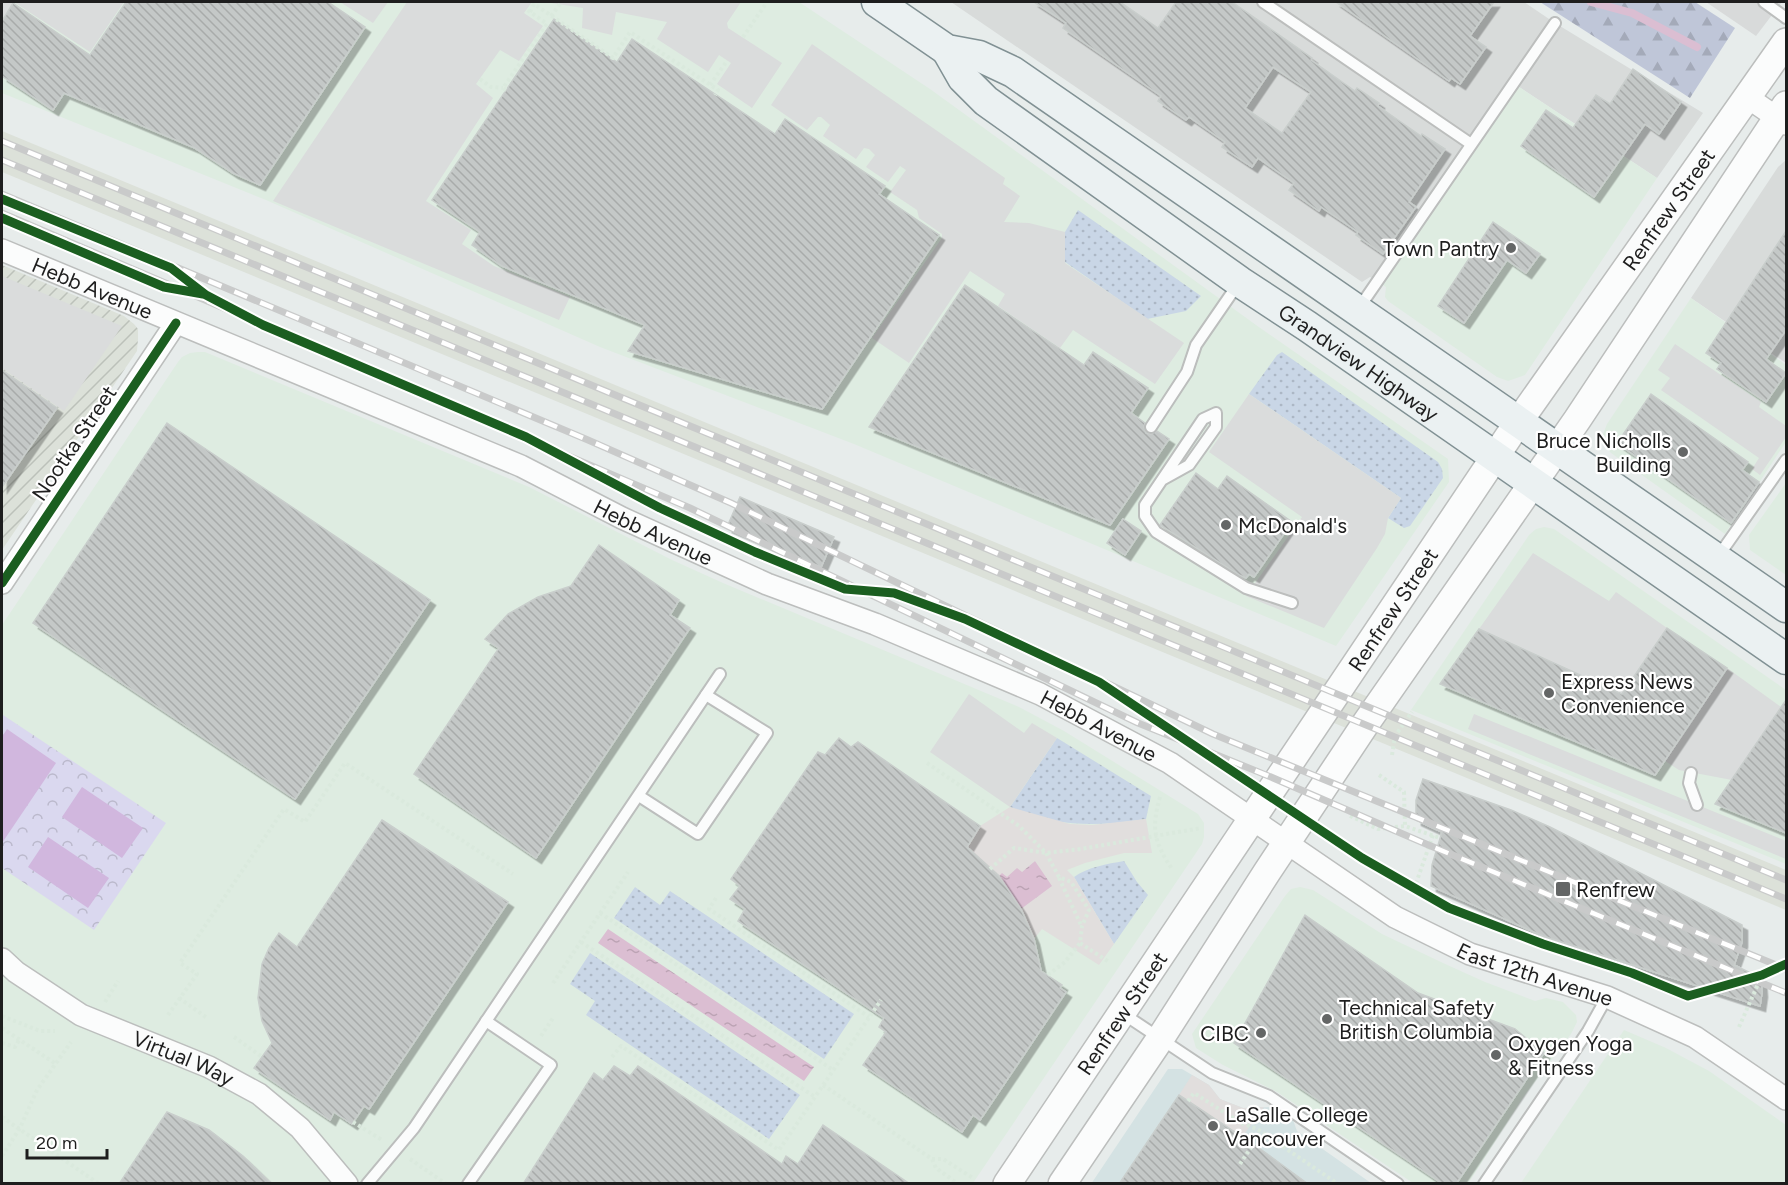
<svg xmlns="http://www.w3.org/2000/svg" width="1788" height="1185" font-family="Figtree,sans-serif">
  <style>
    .residential { fill: #d8dbda }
    .commercial { fill: #deece1 }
    .industrial { fill: url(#industrial-furrows) }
    .education { fill: #d4e2e3 }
    .religious { fill: #d8dada }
    .railway { fill: #dce1d9 }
    .grass { fill: url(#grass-dots) }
    .forest { fill: url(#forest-firs) }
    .park { fill: url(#park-crowns) }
    .pitch { fill: #d1b7de }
    .parking { fill: #dadcdc }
    .plaza { fill: #e1dedd }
    .water { fill: url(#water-ripples) }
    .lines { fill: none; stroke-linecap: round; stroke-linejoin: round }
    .stream { stroke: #dbbed2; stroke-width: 8 }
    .building { fill: url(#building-back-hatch); stroke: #c9cecc; stroke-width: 1.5; fill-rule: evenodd; filter: url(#shadow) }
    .service-casing { stroke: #bcbebd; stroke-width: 14 }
    .minor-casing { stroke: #bcbebd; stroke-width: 24 }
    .tertiary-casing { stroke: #bcbebd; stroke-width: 30 }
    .secondary-casing { stroke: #819194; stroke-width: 33 }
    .path { stroke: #dae9dd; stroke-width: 4; stroke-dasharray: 3 3; stroke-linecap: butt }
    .service { stroke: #fbfcfc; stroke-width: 10 }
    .minor { stroke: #fbfcfc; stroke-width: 21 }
    .tertiary { stroke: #fbfcfc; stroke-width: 27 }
    .secondary { stroke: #ebf1f2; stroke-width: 30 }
    .rail-casing { stroke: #c9caca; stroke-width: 7 }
    .rail { stroke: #fff; stroke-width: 4.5; stroke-dasharray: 14; stroke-linecap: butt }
    .cycleway-casing { stroke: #fff; stroke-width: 13 }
    .cycleway { stroke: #1b5e20; stroke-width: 9 }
    .poi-dot { fill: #646666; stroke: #fff; stroke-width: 2 }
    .labels { text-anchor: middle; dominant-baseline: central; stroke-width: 4.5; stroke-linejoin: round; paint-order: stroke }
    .street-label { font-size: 21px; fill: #1e1e1e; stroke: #fff }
    .poi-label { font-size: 21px; fill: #1e1e1e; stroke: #fff; text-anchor: start }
  </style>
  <defs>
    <pattern id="industrial-furrows" width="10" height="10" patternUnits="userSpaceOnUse" patternTransform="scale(1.5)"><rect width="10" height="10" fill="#dce1d9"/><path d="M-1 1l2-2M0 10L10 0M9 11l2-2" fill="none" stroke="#bcc1ba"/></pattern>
    <pattern id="grass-dots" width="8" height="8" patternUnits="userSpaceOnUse" patternTransform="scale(1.5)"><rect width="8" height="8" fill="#c9d6e6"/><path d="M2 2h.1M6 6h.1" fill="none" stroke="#acb7c5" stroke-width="1.8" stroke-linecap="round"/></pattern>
    <pattern id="forest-firs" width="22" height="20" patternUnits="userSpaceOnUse" patternTransform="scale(1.5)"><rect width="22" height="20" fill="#bfc6d8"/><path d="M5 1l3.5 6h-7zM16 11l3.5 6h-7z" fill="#a4aab9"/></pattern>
    <pattern id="park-crowns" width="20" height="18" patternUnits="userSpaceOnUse" patternTransform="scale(1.5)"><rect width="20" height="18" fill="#dad8ef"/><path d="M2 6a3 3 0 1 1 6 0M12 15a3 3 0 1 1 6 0" fill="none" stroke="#bbb9cc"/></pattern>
    <pattern id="water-ripples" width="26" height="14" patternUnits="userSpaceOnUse" patternTransform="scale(1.5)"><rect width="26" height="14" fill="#dbbed2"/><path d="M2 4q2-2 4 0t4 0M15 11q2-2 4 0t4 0" fill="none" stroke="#bca3b4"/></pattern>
    <pattern id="building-back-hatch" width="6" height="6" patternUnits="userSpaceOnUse" patternTransform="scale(1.5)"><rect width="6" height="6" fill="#c4c8c7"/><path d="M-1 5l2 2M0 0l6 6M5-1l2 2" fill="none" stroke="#a8abaa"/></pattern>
    <filter id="shadow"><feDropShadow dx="5.5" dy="5.5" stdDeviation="0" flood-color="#0004"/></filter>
  </defs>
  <rect width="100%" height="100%" fill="#e7eceb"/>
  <g class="residential">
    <polygon points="951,2 1524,2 1555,23 1703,113 1657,178 1513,83 1378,281 1370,277 1362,282"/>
    <polygon points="1786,160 1786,363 1691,298 1778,167"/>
  </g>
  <g class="commercial">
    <polygon points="2,2 799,2 930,89 1256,325 1448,459 1449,482 1336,646 854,444 600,347 266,200 2,93"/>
    <polygon points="1513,83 1657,178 1525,375 1508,381 1497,377 1388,301 1385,297 1386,287 1378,281"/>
    <polygon points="1691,298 1786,365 1786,442 1725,534 1611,453 1604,445 1602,437 1607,424"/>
    <polygon points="198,352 205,352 529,487 672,560 723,583 1019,707 1064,731 1198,814 1204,823 1204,837 1202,844 973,1183 2,1184 2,625 178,362 182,357 190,353"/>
    <polygon points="1786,483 1786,575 1750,550 1749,535"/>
    <polygon points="1544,527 1554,529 1786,690 1786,864 1411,710 1529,535 1536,529"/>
    <polygon points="1300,887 1313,890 1382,934 1443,963 1485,982 1535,1001 1546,998 1563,1002 1576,1015 1577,1022 1571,1034 1524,1096 1468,1184 1413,1183 1277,1092 1223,1065 1196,1048 1192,1034 1285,896 1291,889"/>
    <polygon points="1624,1030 1666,1048 1709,1071 1786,1125 1786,1183 1521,1183"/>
  </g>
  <polygon class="industrial" points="2,265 124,316 134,324 138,329 138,339 137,351 2,550"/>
  <polygon class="education" points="1168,1069 1182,1069 1209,1085 1220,1099 1243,1108 1272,1107 1293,1120 1297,1131 1371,1183 1091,1184"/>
  <polygon class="religious" points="1706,2 1782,2 1756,36"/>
  <polygon class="railway" points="2,131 1786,870 1786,910 2,172"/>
  <g class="grass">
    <polygon points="1078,210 1201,296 1186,311 1147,319 1065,262 1065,232"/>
    <polygon points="1282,352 1438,462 1442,469 1443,478 1410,526 1404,528 1388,518 1401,498 1249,394 1277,355"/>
    <path d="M1057,738L1151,796L1146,819C1096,827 1056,827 1010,807Z"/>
    <path d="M1124,861L1137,882L1148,895L1114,944L1074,877C1088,867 1107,864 1124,861Z"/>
    <polygon points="635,887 660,905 670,891 854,1014 824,1059 614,918"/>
    <polygon points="590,953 800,1095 769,1139 586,1015 595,1001 570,984"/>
  </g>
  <polygon class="forest" points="1540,2 1695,2 1735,28 1690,98"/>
  <polygon class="park" points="3,715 166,823 94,930 2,868 2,717"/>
  <g class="pitch">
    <polygon points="7,729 56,763 2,843 2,737"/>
    <polygon points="82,787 143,828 122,858 62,817"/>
    <polygon points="48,837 109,878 88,908 28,867"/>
  </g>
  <g class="parking">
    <polygon points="2,2 124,2 90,52 14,2 2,19"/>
    <polygon points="340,2 388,2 373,23"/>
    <polygon points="407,2 532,2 524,13 543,26 519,61 500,50 476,84 493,98 426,201 471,230 462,244 494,266 570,297 559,320 273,201"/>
    <polygon points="545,2 741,2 727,23 728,28 782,63 752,108 717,84 731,63 719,55 708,72 657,39 667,22 616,12 612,35 582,28 583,8"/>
    <polygon points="812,44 1005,178 1003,184 1020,196 1004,222 1029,223 1065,232 1065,263 1184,343 1155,384 1073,330 1060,348 998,306 1005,294 970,271 909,363 872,338 942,238 942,234 919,218 917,210 890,192 906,170 900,166 888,182 866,167 875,155 869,149 864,148 856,159 823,136 830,125 821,117 818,117 807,130 771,105"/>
    <polygon points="2,276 122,326 64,411 2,368"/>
    <polygon points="1675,344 1761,402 1759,407 1786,426 1786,437 1760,475 1752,469 1759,458 1661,390 1670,378 1658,370"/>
    <polygon points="1249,394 1401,498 1388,518 1385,534 1377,548 1324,628 1246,596 1302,517 1209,452"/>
    <polygon points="1533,553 1609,601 1616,592 1667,628 1622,694 1479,629"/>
    <polygon points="1727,668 1781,707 1732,780 1679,770 1665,761"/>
    <polygon points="969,694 1024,733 1032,723 1057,738 1010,807 930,752"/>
    <polygon points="1474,714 1786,841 1786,859 1468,729"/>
  </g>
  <g class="plaza">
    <polygon points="1010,807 1070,824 1092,825 1146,819 1152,853 1124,853 1085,863 1067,870 1074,877 1114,944 1099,965 1042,929 1034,939 1021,909 1051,886 1035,861 1022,872 1007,878 999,876 967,847 980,826"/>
    <polygon points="1192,1075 1209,1085 1220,1099 1243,1108 1264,1107 1242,1137 1179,1095"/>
  </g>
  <g class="water">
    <polygon points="1035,861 1052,886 1021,909 999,876 1002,873 1007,877 1017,868 1022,872"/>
    <polygon points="608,929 814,1067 804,1081 598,943"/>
  </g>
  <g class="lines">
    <polyline class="stream" points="1591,2 1632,13 1697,47"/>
  </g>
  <g class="building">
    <polygon points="126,2 328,2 365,27 260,185 233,173 195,148 64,93 53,110 2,76 2,21 13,3 90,55"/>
    <path d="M1034,2H1120L1158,28L1176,2H1232L1312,58L1311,60L1355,91L1357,88L1379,103L1378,106L1421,136L1422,134L1445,149L1409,202L1416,207L1383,254L1356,235L1358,232L1321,207L1319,211L1289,190L1294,183L1258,158L1252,167L1222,147L1225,142L1189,117L1186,120L1158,101L1161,96L1063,28L1066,23ZM1273,67L1311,92L1282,133L1245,108Z"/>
    <polygon points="1336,2 1494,2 1470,36 1486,47 1460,84 1451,78 1449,81"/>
    <polygon points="554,19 617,62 632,39 775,134 785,119 885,186 879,194 939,235 822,409 628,351 645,325 502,266 472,245 480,232 432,200"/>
    <polygon points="1633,69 1681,102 1659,134 1645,124 1594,197 1521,146 1546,110 1573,128 1596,95 1610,104"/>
    <polygon points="1493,222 1540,254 1526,273 1507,260 1464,323 1438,306"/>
    <polygon points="1786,231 1786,330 1766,359 1786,373 1766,402 1717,369 1721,363 1706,353"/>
    <polygon points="965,285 1084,365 1093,352 1148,388 1131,413 1145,423 1144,427 1146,433 1151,434 1157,431 1169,439 1110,525 869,427"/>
    <polygon points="2,370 57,408 2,487"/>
    <polygon points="1651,394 1748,462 1742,470 1759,482 1731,523 1617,443"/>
    <polygon points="167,423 430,600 295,799 33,623"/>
    <polygon points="1196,473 1218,489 1227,476 1292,522 1254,577 1249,574 1246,578 1239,575 1160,525"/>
    <polygon points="740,497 834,537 821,567 727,527"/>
    <polygon points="1123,519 1141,531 1125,555 1107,543"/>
    <polygon points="599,545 679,600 670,615 690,628 536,858 414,774 499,648 485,639 508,614 538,597 571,586"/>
    <polygon points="1667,628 1727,668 1655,775 1440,684 1479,629 1622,694"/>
    <polygon points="1786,700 1786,833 1715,804"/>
    <polygon points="839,738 851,747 858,742 980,826 967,847 999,876 1021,909 1034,939 1041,971 1062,985 1060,988 1066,992 980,1120 973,1115 962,1132 863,1065 886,1032 879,1027 884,1018 738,921 745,909 730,899 740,886 731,879 818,752 825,755"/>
    <polygon points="1423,779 1511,810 1550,827 1742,925 1742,942 1734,965 1761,978 1762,992 1760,1006 1543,936 1431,886 1432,865 1442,832 1416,820 1416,800"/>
    <polygon points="382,820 508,902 369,1109 364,1106 352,1124 334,1112 330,1120 254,1068 272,1043 262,1021 258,998 262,964 269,948 279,933 297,947"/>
    <polygon points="1305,915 1418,993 1515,1029 1544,1053 1456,1184 1443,1184 1234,1043"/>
    <polygon points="614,1066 630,1076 638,1066 782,1164 786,1156 798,1164 823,1125 910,1184 523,1184 594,1073 603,1080"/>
    <polygon points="1179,1095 1259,1148 1308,1184 1119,1184"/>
    <polygon points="167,1112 209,1130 243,1156 272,1184 119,1184"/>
  </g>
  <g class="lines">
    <g class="service-casing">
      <g id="service">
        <polyline points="1263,2 1471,144"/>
        <polyline points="1764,2 1786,18"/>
        <polyline points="1359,308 1555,23"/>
        <polyline points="1151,427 1187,372 1196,345 1238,284"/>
        <polyline points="1162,480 1189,465 1216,427 1216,413 1203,419 1145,505 1145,516 1156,532 1246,588 1292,603"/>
        <polyline points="1717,558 1786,460"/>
        <polyline points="1691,773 1689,783 1697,805"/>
        <polyline points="639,796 698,834 767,733 706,695"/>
        <polyline points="1122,1013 1212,1073 1269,1096 1398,1184"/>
        <polyline points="367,1184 414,1128 720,674"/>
        <polyline points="468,1184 551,1065 486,1021"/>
        <polyline points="1484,1184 1588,1031 1607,997"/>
      </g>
    </g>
    <g class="minor-casing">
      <g id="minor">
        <polyline points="1747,97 1786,124"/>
        <path id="s1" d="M2,250L521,466L622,518L767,584L875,624L1040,694L1170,763L1395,917L1470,954L1607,997L1695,1037L1786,1099"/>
        <polyline points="2,583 176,323"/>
        <path id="s2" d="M2,959L16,972L81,1015L209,1067L259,1094L300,1128L347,1184"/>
      </g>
    </g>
    <g class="tertiary-casing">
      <g id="tertiary">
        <path id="s3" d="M1007,1184L1519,421L1786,42"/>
        <polyline points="1062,1184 1160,1039 1267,872 1366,723 1577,420 1786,105"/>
      </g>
    </g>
    <g class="secondary-casing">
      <g id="secondary">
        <polyline points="877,2 947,50 979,56 1013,72 1786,607"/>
        <path id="s4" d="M947,50L963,78L986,101L1240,282L1307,326L1786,659"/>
      </g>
    </g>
    <g class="path">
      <polyline points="530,12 534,4 613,58 630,32 718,90 715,95"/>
      <polyline points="551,16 560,4"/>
      <polyline points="743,37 767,2"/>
      <polyline points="480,79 491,87 503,88"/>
      <polyline points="710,85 727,61"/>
      <polyline points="506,90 503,88 547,24 526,9"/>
      <polyline points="1392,755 1395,736 1412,712"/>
      <polyline points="927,763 1019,826 1046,853 1059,877 1071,882 1089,910 1082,926 1080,943 1109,962"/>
      <polyline points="1379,775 1404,792 1405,826"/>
      <path d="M1160,797C1151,829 1154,842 1172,869"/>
      <polyline points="1350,816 1378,829 1405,826 1440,838"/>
      <polyline points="990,869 1014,848 1046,853 1081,849 1201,828"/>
      <polyline points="1059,878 1081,925"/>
      <polyline points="1414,889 1433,835"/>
      <polyline points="716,898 709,909 869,1017"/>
      <polyline points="600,913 833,1070"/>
      <polyline points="581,942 815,1097"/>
      <polyline points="1048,975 1065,962 1080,943"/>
      <polyline points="553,983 628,872"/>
      <polyline points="179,998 207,1018"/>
      <polyline points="105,1002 118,981"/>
      <polyline points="168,1015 197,974 180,963 284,809 305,822 345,763 513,874"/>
      <polyline points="2,1016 40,1031 55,1031"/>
      <polyline points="1739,1027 1762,975"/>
      <polyline points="2,1028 56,1064"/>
      <polyline points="541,1036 553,1018"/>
      <polyline points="234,1037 262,1057"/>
      <polyline points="2,1043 15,1047 19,1040"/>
      <polyline points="612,1057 621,1046 779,1150 881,1000"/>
      <polyline points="823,1085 932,1159 936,1168 958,1184"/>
      <polyline points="1188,1101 1194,1093 1241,1123 1257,1129 1338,1184"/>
      <polyline points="2,1117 99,1184"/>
      <polyline points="353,1122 382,1140"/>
      <polyline points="2,1156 20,1128 37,1090 71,1042"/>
      <polyline points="410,1159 446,1184"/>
      <polyline points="932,1159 943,1159 973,1178"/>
      <polyline points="1240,1164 1254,1143"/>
    </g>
    <use href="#service" class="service"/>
    <use href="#minor" class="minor"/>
    <use href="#tertiary" class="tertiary"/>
    <use href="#secondary" class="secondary"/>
    <g class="rail-casing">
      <g id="rail">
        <polyline points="2,141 1786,880"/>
        <polyline points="2,160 1786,899"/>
        <polyline points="2,194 588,440 731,503 1213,734 1786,969"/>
        <polyline points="2,213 690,508 1138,723 1271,777 1426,844 1786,993"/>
      </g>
    </g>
    <use href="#rail" class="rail"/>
    <g class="cycleway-casing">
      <g id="cycleway">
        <polyline points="2,199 171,268 206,295 263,325 526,437 660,508 755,552 845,589 894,593 965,619 1099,682 1362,858 1449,908 1543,944 1632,973 1688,996 1762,975 1786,964"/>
        <polyline points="2,218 164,287 203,294"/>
        <polyline points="2,583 176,323"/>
      </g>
    </g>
    <use href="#cycleway" class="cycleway"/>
  </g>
  <g class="poi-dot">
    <circle cx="1511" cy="248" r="6"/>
    <circle cx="1683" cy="452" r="6"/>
    <circle cx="1226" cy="525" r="6"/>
    <circle cx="1549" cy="693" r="6"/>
    <rect x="1555" y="881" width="16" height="16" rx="3"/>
    <circle cx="1327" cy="1019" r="6"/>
    <circle cx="1261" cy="1033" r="6"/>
    <circle cx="1496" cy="1055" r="6"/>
    <circle cx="1213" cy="1126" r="6"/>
  </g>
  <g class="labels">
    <g class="street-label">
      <text stroke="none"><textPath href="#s3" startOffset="1178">Renfrew Street</textPath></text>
      <text stroke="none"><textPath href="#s1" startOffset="98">Hebb Avenue</textPath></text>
      <text stroke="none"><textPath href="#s4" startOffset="520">Grandview Highway</textPath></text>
      <text transform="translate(74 443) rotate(-56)">Nootka Street</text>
      <text stroke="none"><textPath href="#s1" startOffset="710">Hebb Avenue</textPath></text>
      <text stroke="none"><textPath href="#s3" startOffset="692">Renfrew Street</textPath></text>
      <text stroke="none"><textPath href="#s1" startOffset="1196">Hebb Avenue</textPath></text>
      <text stroke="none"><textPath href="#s1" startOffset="1701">East 12th Avenue</textPath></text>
      <text stroke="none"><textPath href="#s3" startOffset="206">Renfrew Street</textPath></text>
      <text stroke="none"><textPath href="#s2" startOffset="208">Virtual Way</textPath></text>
    </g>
    <g class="poi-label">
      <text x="1499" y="248" text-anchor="end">Town Pantry</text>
      <text x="1671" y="440" text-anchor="end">Bruce Nicholls<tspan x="1671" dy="24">Building</tspan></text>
      <text x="1238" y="525">McDonald's</text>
      <text x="1561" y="681">Express News<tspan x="1561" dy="24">Convenience</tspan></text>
      <text x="1576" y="889">Renfrew</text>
      <text x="1339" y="1007">Technical Safety<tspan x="1339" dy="24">British Columbia</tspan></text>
      <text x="1249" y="1033" text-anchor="end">CIBC</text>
      <text x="1508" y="1043">Oxygen Yoga<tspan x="1508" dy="24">&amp; Fitness</tspan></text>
      <text x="1225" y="1114">LaSalle College<tspan x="1225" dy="24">Vancouver</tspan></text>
    </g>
  </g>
  <rect width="1788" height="1185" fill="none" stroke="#1e1e1e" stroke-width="6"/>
  <path d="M27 1149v9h80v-9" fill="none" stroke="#1e1e1e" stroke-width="3"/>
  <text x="36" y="1149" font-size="18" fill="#1e1e1e" stroke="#ffffff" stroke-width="4.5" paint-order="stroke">20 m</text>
</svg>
